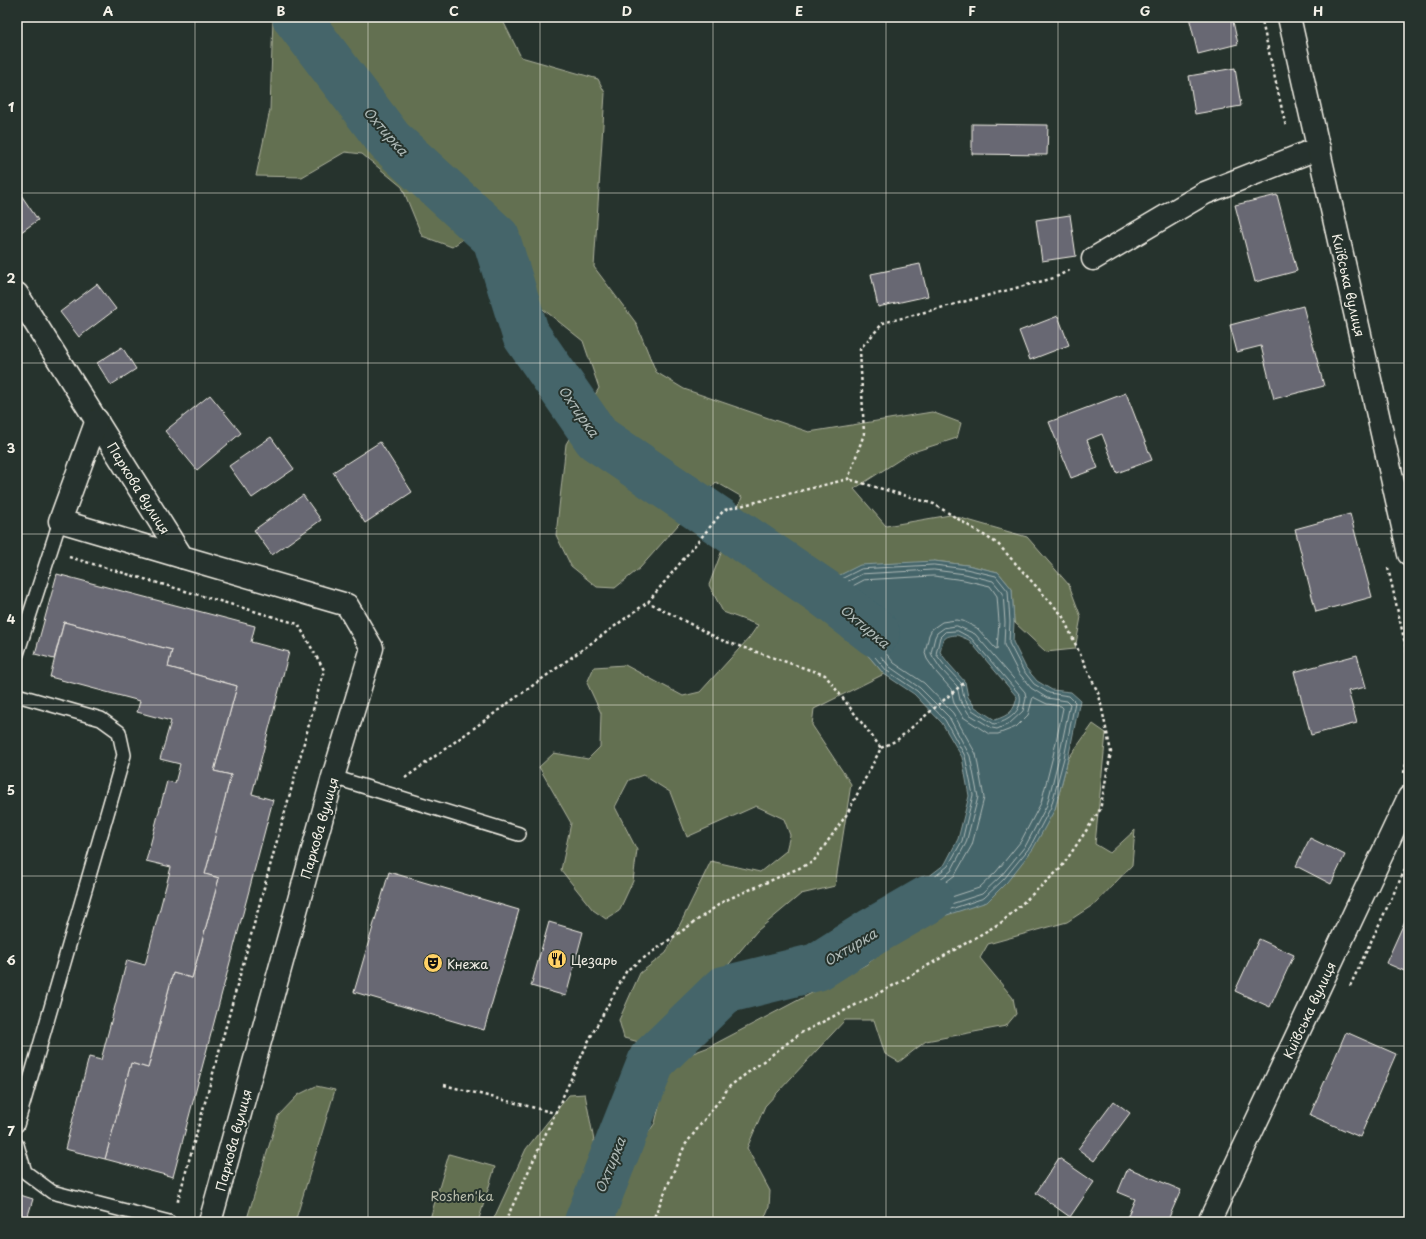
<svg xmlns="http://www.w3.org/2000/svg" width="1426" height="1239" font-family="'Playpen Sans',sans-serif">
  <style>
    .green { fill: #637051; stroke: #acb09c }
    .water { fill: #44656b; stroke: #8a9d9d; fill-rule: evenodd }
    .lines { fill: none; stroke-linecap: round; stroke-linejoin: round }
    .shore { stroke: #aeb9b6; stroke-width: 1 }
    .river { stroke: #44656b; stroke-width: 48 }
    .building { fill: #686773; stroke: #f4f1e8 }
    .lane-casing { stroke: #f4f1e8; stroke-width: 16 }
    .street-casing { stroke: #f4f1e8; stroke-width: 25 }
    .secondary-casing { stroke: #f4f1e8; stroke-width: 25 }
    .path { stroke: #f4f1e8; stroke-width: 2.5; stroke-dasharray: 3 3; stroke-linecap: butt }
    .lane { stroke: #26332d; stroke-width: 13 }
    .street { stroke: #26332d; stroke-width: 22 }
    .secondary { stroke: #26332d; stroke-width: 22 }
    .grid { fill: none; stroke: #f4f1e8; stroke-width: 1; stroke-opacity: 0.55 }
    .labels { text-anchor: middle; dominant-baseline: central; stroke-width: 4; stroke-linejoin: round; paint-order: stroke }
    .street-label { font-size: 13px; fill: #f4f1e8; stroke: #26332d }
    .poi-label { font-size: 13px; fill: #f4f1e8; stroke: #26332d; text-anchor: start }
    .park-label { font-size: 13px; fill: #babdac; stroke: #26332d }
    .water-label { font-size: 14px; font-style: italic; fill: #aeb9b6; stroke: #26332d }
    .neatline { fill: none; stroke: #f4f1e8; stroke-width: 1.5 }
    .grid-label { font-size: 13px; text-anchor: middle; font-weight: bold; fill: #f4f1e8 }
  </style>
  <rect width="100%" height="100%" fill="#26332d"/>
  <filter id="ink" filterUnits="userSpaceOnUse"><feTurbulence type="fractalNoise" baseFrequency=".025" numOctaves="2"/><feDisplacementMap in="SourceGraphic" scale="8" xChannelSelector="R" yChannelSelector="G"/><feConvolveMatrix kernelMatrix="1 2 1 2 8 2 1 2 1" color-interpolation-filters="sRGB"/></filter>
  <g filter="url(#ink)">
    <g class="green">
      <polygon points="273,17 501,17 521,57 598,79 605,93 594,267 636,323 656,372 684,389 809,432 932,412 961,423 957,438 910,453 854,489 886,526 950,515 1027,537 1069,585 1081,617 1075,649 1046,652 1014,622 1012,589 998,572 967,565 934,561 829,610 884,674 814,709 812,725 851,784 835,886 801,894 757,931 668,1036 693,1053 709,1047 867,964 919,924 987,901 1055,809 1068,759 1093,724 1106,733 1095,844 1110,853 1135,830 1132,865 1096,903 1067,922 988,944 980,958 1013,998 1016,1014 1006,1026 926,1041 899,1062 885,1054 874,1020 845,1020 765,1106 747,1148 770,1191 769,1207 763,1222 495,1222 494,1218 526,1149 569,1095 585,1094 600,1172 616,1179 655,1123 663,1091 663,1059 654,1046 624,1038 619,1020 640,973 666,953 711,861 760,872 786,851 790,835 784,819 756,806 687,837 670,792 643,775 629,780 615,807 637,850 633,881 619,911 606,919 593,910 561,870 571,823 539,767 554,753 588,759 600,747 601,713 587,683 594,667 625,665 683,696 700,692 749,638 758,625 723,612 709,585 742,497 716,482 640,568 615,588 597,587 571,566 556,535 566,444 599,388 583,341 534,302 517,237 490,220 452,247 422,236 402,187 362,154 345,152 302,177 256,176 270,110"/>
      <polygon points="316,1086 335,1090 295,1222 246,1222 278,1116 298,1095"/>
      <polygon points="449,1154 495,1167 478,1222 429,1222"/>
    </g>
    <path class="water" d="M934,561L967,565L998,572L1012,589L1014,622L1013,642L1026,668L1037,681L1052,690L1071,692L1080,700L1068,759L1055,809L1033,849L1007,882L987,902L919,924L872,932L915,887L945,864L958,839L969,796L962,757L942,723L914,694L884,674L829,610L823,592L832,579L860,565ZM957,635L969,640L1017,697C1014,712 1009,715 995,720L975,707L968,697L965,682L949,664L940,652C943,639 943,636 957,635Z"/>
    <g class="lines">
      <g class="shore">
        <polygon points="934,565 966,569 996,576 1008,591 1010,622 1009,643 1023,670 1034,684 1049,693 1069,696 1075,702 1064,758 1051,807 1030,847 1004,879 984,898 918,920 889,925 887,924 887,922 918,890 948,866 962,841 973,795 965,756 945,720 917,691 887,671 833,608 828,593 835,582 861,569"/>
        <polygon points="934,570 965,574 993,581 1003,593 1005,622 1004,645 1018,672 1031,688 1047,698 1067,701 1070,704 1059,757 1047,805 1026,845 1001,876 982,894 917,915 903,917 901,916 901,914 921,893 951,871 966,843 978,797 970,756 949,717 920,688 890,667 837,605 834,593 839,586 862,574"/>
        <polygon points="934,576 964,580 990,586 997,596 999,622 997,649 995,648 977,628 963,621 956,620 942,622 932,629 929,635 925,653 927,659 936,672 951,689 954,703 963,717 989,734 998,734 1016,727 1028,715 1033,697 1047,704 1061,706 1063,708 1053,756 1041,803 1021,841 996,872 979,888 921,907 919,904 925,898 955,875 972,845 984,798 976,754 953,713 924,683 894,663 843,602 840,595 843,591 864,580"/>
        <polygon points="957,626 975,634 1025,692 1026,698 1023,711 1009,724 997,729 992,728 969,714 960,700 957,686 941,669 933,657 931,653 935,637 937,633 944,628"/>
        <path d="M958,631L971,638L1020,695C1023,711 1008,722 994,724L972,710L964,698L961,683L945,666L936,654L940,637L945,632Z"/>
      </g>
      <g class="river">
        <polyline points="296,17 390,141 496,238 526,335 597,438 823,592 876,633"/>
        <polyline points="588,1222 652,1060 724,990 817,967 872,932 929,899"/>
      </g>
    </g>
    <g class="building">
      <polygon points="1189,17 1232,17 1238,44 1198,54"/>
      <polygon points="1235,68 1241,106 1195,114 1189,76"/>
      <polygon points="972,124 1048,125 1047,155 972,154"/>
      <polygon points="19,192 38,220 17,235 17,193"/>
      <polygon points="1277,195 1297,271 1255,282 1235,205"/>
      <polygon points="1070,215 1076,256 1042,261 1036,220"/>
      <polygon points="920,264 928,296 878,307 871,274"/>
      <polygon points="97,284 116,309 79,337 60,312"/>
      <polygon points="1303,306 1324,386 1274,399 1261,346 1237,352 1230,325"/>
      <polygon points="1058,316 1069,345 1030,360 1019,331"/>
      <polygon points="122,347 136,369 111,385 97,363"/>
      <polygon points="1126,393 1152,460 1117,473 1102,434 1087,440 1098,468 1071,478 1049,422"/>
      <polygon points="210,395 241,433 197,470 165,431"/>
      <polygon points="271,437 294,469 252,498 229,466"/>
      <polygon points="380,442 412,492 365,523 333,472"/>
      <polygon points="303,495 321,520 272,555 254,530"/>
      <polygon points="1350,514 1372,597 1316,612 1295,529"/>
      <polygon points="57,574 255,626 251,642 289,652 252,794 273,800 173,1177 105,1159 131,1063 148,1068 173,973 192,978 219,878 205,874 231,775 214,771 237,686 168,667 172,650 64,622 54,659 35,654"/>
      <polygon points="64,622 172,650 168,667 237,686 214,771 231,775 205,874 219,878 192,978 173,973 148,1068 131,1063 105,1159 65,1149 89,1057 101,1060 127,960 145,965 171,867 146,861 167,781 175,783 180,764 160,759 171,721 137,712 140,701 50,677"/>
      <polygon points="1357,655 1366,687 1348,691 1357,723 1311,735 1294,672"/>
      <polygon points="1310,838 1345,855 1331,884 1296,866"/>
      <polygon points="389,872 519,910 484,1030 354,992"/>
      <polygon points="1409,912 1409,973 1386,963"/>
      <polygon points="549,922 583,932 566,996 531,986"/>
      <polygon points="1259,939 1294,955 1270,1007 1235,991"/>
      <polygon points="1346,1032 1396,1054 1360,1137 1310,1115"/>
      <polygon points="1114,1101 1130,1113 1094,1161 1078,1149"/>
      <polygon points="1059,1158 1094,1182 1070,1217 1036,1193"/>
      <polygon points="1128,1168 1181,1190 1167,1222 1125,1222 1135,1199 1118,1192"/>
      <polygon points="17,1194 33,1199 26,1222 17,1222"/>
    </g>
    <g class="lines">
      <g class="lane-casing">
        <g id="lane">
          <polyline points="17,654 60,521"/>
          <polyline points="17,695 101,719 119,732 124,755 17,1125"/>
          <polyline points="333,777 519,834"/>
          <polyline points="17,1145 25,1172 52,1192 169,1222"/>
        </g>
      </g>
      <g class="street-casing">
        <g id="street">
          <polyline points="1093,259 1205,193 1319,148"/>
          <polyline points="17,294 182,557 347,605 372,648 333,777 210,1222"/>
          <polyline points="97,420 60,521 182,557"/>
        </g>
      </g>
      <g class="secondary-casing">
        <g id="secondary">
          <polyline points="1289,17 1409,554"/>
          <polyline points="1209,1222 1409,797"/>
        </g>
      </g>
      <g class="path">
        <polyline points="1261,17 1286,127"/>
        <polyline points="69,557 298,624 324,670 177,1204"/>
        <polyline points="1388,568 1409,661"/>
        <polyline points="881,748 897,740 965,682"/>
        <polyline points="1404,773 1409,750"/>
        <polyline points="405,778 648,602 724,510 848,479 864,434 860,349 883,323 1054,278 1070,270"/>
        <polyline points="1350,986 1409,861"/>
        <polyline points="444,1085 555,1113"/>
        <polyline points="505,1222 589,1040 627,970 724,901 813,862 847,814 881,748 825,675 721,640 648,602"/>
        <polyline points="652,1222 685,1145 730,1086 801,1033 898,983 1002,922 1061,868 1100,810 1111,752 1099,695 1062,615 998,544 934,504 848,479"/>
      </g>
      <use href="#lane" class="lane"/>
      <use href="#street" class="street"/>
      <use href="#secondary" class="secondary"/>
    </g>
  </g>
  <path class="grid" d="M195,17V1222M368,17V1222M540,17V1222M713,17V1222M886,17V1222M1058,17V1222M1231,17V1222M17,193H1409M17,363H1409M17,534H1409M17,705H1409M17,876H1409M17,1046H1409"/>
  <defs>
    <g id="restaurant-disc" transform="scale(1)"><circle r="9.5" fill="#ffd166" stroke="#26332d"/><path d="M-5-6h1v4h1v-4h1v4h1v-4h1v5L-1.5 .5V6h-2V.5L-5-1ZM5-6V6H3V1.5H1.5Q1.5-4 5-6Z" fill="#111"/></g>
    <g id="theatre-disc" transform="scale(1)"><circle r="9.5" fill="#ffd166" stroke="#26332d"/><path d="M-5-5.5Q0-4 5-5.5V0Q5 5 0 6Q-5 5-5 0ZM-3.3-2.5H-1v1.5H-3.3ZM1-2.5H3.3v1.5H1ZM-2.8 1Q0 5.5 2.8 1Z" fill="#111"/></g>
  </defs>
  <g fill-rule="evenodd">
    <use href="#restaurant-disc" x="557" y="959"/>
    <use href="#theatre-disc" x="433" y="963"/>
  </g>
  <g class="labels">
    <g class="street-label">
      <text transform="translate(1349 285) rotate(77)">Київська вулиця</text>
      <text transform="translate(139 488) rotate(58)">Паркова вулиця</text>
      <text transform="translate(319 828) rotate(-74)">Паркова вулиця</text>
      <text transform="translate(1309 1010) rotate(-65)">Київська вулиця</text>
      <text transform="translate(233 1140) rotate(-75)">Паркова вулиця</text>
    </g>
    <g class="poi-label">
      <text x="571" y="959">Цезарь</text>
      <text x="447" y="963">Кнежа</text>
    </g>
    <g class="park-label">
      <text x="462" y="1195">Roshen'ka</text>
    </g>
    <g class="water-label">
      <text transform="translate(386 131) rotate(49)">Охтирка</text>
      <text transform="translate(579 411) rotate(55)">Охтирка</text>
      <text transform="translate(865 626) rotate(40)">Охтирка</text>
      <text transform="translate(850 947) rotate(-31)">Охтирка</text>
      <text transform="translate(610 1165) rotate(-68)">Охтирка</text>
    </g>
  </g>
  <rect width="1426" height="1239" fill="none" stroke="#26332d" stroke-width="44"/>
  <rect x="22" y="22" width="1382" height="1195" class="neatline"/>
  <g class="grid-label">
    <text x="108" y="16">A</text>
    <text x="281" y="16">B</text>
    <text x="454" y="16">C</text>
    <text x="627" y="16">D</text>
    <text x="799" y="16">E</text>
    <text x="972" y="16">F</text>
    <text x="1145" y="16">G</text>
    <text x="1318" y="16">H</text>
    <text x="11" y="112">1</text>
    <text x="11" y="283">2</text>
    <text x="11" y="453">3</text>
    <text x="11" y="624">4</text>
    <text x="11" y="795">5</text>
    <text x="11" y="965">6</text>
    <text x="11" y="1136">7</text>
  </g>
</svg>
